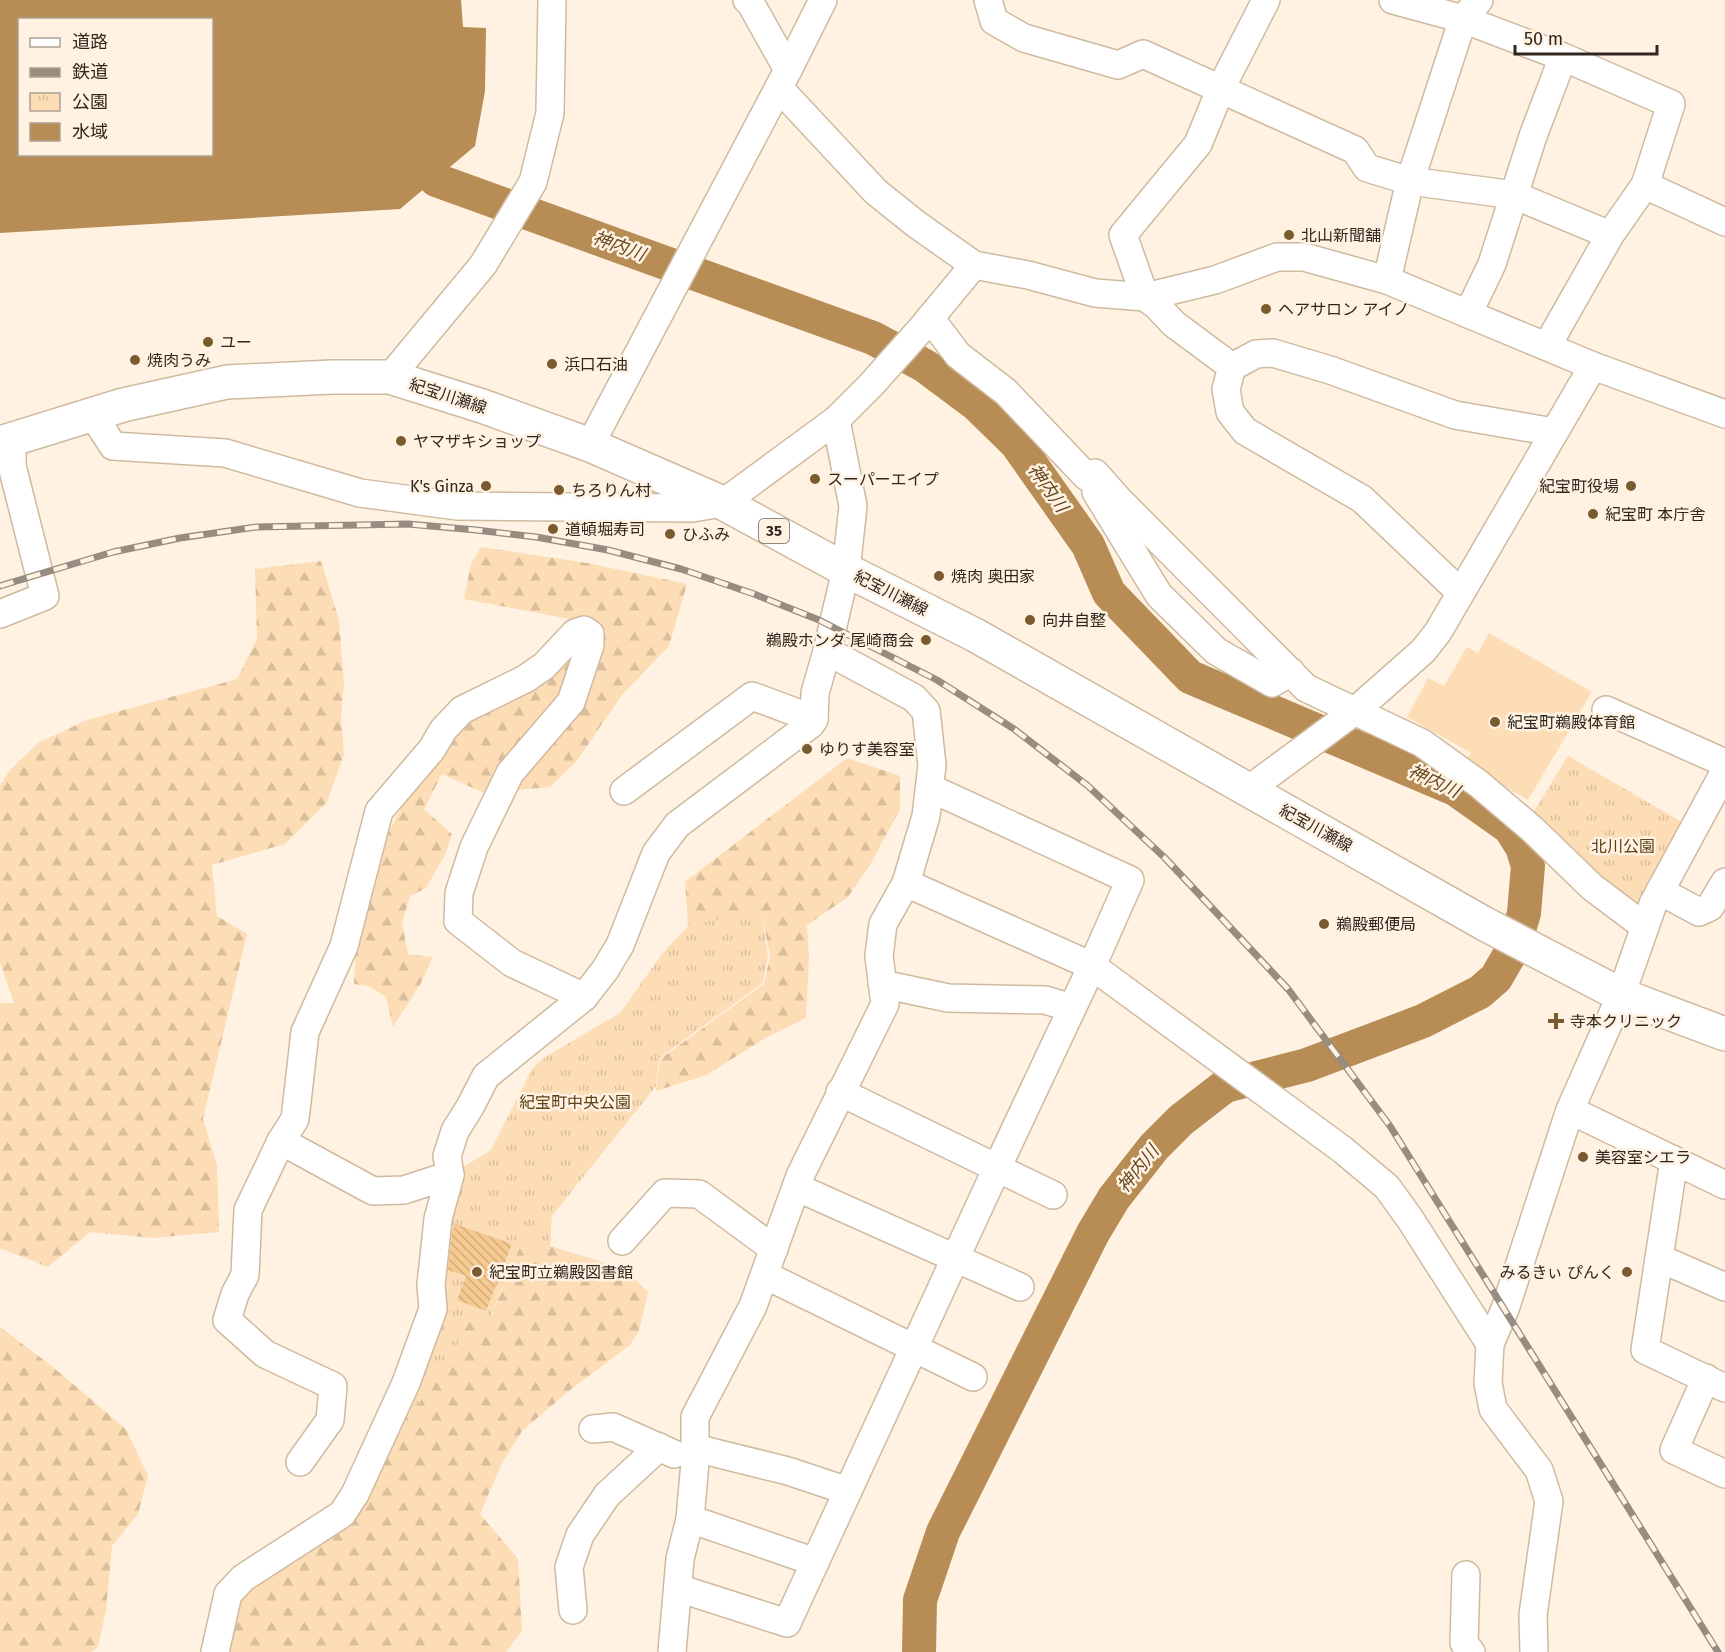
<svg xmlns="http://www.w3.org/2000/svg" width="1725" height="1652" font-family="'Fira Sans','Noto Sans JP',sans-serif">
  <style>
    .forest { fill: url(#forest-firs) }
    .park { fill: url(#park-tufts) }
    .pitch { fill: #fdddb6 }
    .water { fill: #b78d55; fill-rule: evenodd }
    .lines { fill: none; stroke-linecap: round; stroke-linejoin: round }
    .river { stroke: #b78d55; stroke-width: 34 }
    .building { fill: url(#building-back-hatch) }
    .minor-casing { stroke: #cfbaa0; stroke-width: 30 }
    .major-casing { stroke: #cfbaa0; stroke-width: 36 }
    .minor { stroke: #fff; stroke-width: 27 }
    .major { stroke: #fff; stroke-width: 33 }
    .rail-casing { stroke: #968c7f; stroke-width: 7 }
    .rail { stroke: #fff2e2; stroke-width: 4.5; stroke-dasharray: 14; stroke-linecap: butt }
    .poi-dot { fill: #7a5b30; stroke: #fff2e2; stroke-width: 2 }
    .labels { text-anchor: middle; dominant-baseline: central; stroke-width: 5; stroke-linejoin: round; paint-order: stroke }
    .shield { fill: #fff2e2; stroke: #6d6458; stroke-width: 1.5 }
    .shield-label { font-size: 15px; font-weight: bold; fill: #2f271d }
    .poi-label { font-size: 16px; fill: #2f271d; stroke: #fff2e2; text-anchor: start }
    .street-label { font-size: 16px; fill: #2f271d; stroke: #fff2e2 }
    .park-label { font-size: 16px; fill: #5f4116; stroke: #fff2e2 }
    .water-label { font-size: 18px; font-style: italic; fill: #67481d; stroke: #fff2e2 }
  </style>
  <defs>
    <pattern id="forest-firs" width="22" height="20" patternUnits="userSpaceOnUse" patternTransform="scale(1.5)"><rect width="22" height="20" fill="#fdddb6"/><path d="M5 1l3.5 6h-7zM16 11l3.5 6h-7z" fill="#d9be9c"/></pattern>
    <pattern id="park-tufts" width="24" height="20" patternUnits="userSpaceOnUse" patternTransform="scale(1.5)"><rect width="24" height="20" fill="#fdddb6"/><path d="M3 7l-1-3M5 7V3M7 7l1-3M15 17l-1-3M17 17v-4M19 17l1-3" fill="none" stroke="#d9be9c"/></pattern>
    <pattern id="building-back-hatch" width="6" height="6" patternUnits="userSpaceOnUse" patternTransform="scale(1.5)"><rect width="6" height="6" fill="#f6c990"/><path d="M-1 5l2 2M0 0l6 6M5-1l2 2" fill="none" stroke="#d3ad7c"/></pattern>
  </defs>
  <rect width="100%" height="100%" fill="#fff2e2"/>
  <g class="forest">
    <polygon points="481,547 587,563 687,584 669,646 622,695 576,762 550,787 484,793 442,774 424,809 452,834 445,855 426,888 410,896 402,923 408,954 433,957 421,983 393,1027 386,997 368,986 354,984 359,904 388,833 432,749 536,671 570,619 464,599 471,564"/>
    <polygon points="321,561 339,620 344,683 341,718 344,754 327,802 285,844 212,865 217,916 247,934 203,1119 217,1165 219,1232 153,1238 90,1232 48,1267 0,1248 0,1003 14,1003 0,963 0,786 10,770 38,743 87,720 237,679 257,639 255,569"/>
    <polygon points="847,758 900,776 900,809 870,865 848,897 807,925 809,959 806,1018 769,1036 706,1075 656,1091 660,1059 764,984 770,956 761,910 688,926 685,882"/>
    <polygon points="550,1246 599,1261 634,1278 648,1292 639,1331 630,1345 570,1390 522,1431 502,1463 480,1514 518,1559 522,1631 506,1652 223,1652 234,1597 347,1519 404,1401 453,1355 469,1318 491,1316 519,1249"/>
    <polygon points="0,1327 54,1368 126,1429 148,1476 138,1514 112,1546 106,1610 98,1647 91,1652 0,1652"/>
  </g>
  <g class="park">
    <polygon points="1568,756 1694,829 1645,927 1526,824"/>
    <polygon points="761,909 768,956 763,983 659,1058 656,1086 552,1216 550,1246 519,1249 490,1317 469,1318 453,1355 418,1405 399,1399 450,1175 491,1150 532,1069 545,1057 620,1013 662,954 688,926"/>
  </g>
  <polygon class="pitch" points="1489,633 1592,692 1528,800 1463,763 1471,753 1407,717 1428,678 1444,686 1467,647 1478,653"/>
  <path class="water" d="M0,0H461L463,27L486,28L485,91L475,146L400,209L0,233ZM20,20H212V154H20Z"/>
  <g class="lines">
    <polyline class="river" points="436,180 873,338 925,366 976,404 1016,443 1088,545 1109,593 1190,677 1455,789 1510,828 1522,847 1528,866 1524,913 1514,947 1496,978 1480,992 1423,1021 1307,1065 1225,1086 1181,1120 1154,1147 1114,1198 1093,1233 943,1532 920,1600 919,1652"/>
  </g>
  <polygon class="building" points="455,1224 512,1244 486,1311 457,1300 466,1276 448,1270 452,1233"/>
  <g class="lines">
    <g class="minor-casing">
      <g id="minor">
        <polyline points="747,0 751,4 788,70"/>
        <polyline points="988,0 994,21 1024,38 1118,65 1143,54 1355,150 1367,168 1410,181 1514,195 1610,235"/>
        <polyline points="1266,0 1221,88 1198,144 1123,235 1145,297 1157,306 1174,324 1232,367 1226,389 1230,412 1245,431 1362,499 1460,592"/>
        <polyline points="1393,0 1463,19 1563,57 1671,104 1645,185 1610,235 1547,346"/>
        <polyline points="779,88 876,192 916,224 974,265 1028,275 1095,293 1145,297 1215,280 1277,257 1304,257 1387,280 1593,366 1725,414"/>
        <polyline points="1645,185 1725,222"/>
        <polyline points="1387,280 1410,181 1463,19 1479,0"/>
        <polyline points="1468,314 1492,264 1533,136 1563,57"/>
        <polyline points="930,318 958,355 1006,392 1087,477 1095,473 1117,498 1306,688 1422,743 1479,784 1532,829 1592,887 1645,927"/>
        <polyline points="1232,367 1256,354 1273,353 1330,370 1455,415 1554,432"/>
        <polyline points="390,377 483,265 533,182 550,113 552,0"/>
        <polyline points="93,415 113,446 225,453 360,493 457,506 692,508 723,503 836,420 871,385 921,329 974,265"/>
        <polyline points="590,445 788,70 823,0"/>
        <polyline points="1096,492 1159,595 1216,651 1272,683 1291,672"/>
        <polyline points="0,614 45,596 12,466 12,439"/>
        <polyline points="1606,710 1725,763"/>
        <polyline points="1248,790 1355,711 1423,651 1438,632 1593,366"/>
        <polyline points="624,791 752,696 814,719"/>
        <polyline points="906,883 1092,966 1343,1150 1387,1187 1410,1219 1490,1344"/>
        <polyline points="1660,891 1699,912 1710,907 1725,882"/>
        <polyline points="882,984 948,998 1045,1000 1072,1008"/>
        <polyline points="840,1092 997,1168 1092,966 1130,880 930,788"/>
        <polyline points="1570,1110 1725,1185"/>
        <polyline points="281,1141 248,1210 245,1275 235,1294 227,1320 265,1354 333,1386 330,1420 300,1462"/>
        <polyline points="1674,1160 1645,1350 1725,1388"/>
        <polyline points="450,1175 404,1190 373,1191 281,1141 295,1119 305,1032 344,946 379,811 432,749 443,730 462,710 525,679 544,666 575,633 584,630 590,634 590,645 571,702 510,773 474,847 459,893 458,921 512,963 584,997"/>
        <polyline points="796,1187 1020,1287"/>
        <polyline points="622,1241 665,1193 699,1194 774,1249"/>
        <polyline points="1659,1258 1725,1287"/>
        <polyline points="765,1275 973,1377"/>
        <polyline points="1706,1378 1674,1450 1725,1474"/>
        <polyline points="593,1429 613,1427 674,1454"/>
        <polyline points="695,1448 788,1471 848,1491"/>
        <polyline points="690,1519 815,1562"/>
        <polyline points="1466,1575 1464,1643 1471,1652"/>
        <polyline points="678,1588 787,1623 997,1168 1053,1195"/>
        <polyline points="573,1610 569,1567 580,1535 607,1495 659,1447"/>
        <polyline points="215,1652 228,1594 243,1578 342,1514 355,1494 406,1383 433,1309 431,1285 438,1219 450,1175 447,1156 455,1131 470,1107 486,1076 584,997 605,970 620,945 656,853 677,825 811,724 814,719 815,693 827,651 846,570 853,506 836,420"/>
        <polyline points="672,1652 680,1559 690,1519 695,1462 695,1417 753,1306 800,1176 885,1004 879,956 883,924 906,883 926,816 932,765 926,711 914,698 827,651"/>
        <polyline points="1534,1652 1533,1615 1549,1501 1539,1470 1493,1409 1488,1383 1490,1344 1505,1309 1570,1110 1621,995 1653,904 1725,771"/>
      </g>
    </g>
    <g class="major-casing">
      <polyline id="major" points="0,443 123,405 227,382 332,377 390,377 482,406 590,445 723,503 846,570 975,635 1485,924 1621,995 1725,1034"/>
    </g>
    <use href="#minor" class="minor"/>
    <use href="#major" class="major"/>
    <g class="rail-casing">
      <polyline id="rail" points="0,586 113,552 180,538 256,527 408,524 476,530 536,537 608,550 681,569 754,594 819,620 937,680 1014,729 1088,786 1165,858 1288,989 1390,1126 1718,1652"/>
    </g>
    <use href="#rail" class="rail"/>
  </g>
  <g class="poi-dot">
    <circle cx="1289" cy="235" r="6"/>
    <circle cx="1266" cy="309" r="6"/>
    <circle cx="208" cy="342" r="6"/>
    <circle cx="135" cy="360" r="6"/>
    <circle cx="552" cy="364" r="6"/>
    <circle cx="401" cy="441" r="6"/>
    <circle cx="815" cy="479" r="6"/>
    <circle cx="486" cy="486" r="6"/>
    <circle cx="1631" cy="486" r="6"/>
    <circle cx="559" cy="490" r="6"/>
    <circle cx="1593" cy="514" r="6"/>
    <circle cx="553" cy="529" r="6"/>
    <circle cx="670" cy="534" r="6"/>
    <circle cx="939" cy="576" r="6"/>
    <circle cx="1030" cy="620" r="6"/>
    <circle cx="926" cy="640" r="6"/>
    <circle cx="1495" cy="722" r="6"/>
    <circle cx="807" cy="749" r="6"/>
    <circle cx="1324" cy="924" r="6"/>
    <path d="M1553 1012h6v6h6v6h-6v6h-6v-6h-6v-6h6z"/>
    <circle cx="1583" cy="1157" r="6"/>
    <circle cx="477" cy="1272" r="6"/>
    <circle cx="1627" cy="1272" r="6"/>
  </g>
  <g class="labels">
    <rect class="shield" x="759" y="519" width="30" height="24" rx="4.5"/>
    <g class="shield-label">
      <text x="774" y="531">35</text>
    </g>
    <g class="poi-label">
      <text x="1301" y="235">北山新聞舗</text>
      <text x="1278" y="309">ヘアサロン アイノ</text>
      <text x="220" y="342">ユー</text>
      <text x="147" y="360">焼肉うみ</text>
      <text x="564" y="364">浜口石油</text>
      <text x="413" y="441">ヤマザキショップ</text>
      <text x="827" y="479">スーパーエイプ</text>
      <text x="474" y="486" text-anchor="end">K's Ginza</text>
      <text x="1619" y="486" text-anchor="end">紀宝町役場</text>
      <text x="571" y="490">ちろりん村</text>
      <text x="1605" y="514">紀宝町 本庁舎</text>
      <text x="565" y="529">道頓堀寿司</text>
      <text x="682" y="534">ひふみ</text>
      <text x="951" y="576">焼肉 奥田家</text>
      <text x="1042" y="620">向井自整</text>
      <text x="914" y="640" text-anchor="end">鵜殿ホンダ 尾崎商会</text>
      <text x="1507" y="722">紀宝町鵜殿体育館</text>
      <text x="819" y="749">ゆりす美容室</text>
      <text x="1336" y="924">鵜殿郵便局</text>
      <text x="1570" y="1021">寺本クリニック</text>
      <text x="1595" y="1157">美容室シエラ</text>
      <text x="489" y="1272">紀宝町立鵜殿図書館</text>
      <text x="1615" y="1272" text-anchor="end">みるきぃ ぴんく</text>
    </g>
    <g class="street-label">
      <text transform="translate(448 396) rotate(18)">紀宝川瀬線</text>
      <text transform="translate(891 593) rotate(27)">紀宝川瀬線</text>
      <text transform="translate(1316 828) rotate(29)">紀宝川瀬線</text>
    </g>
    <g class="park-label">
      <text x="1623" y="846">北川公園</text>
      <text x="575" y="1102">紀宝町中央公園</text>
    </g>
    <g class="water-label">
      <text transform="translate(619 246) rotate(20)">神内川</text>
      <text transform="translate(1048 488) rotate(55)">神内川</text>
      <text transform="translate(1434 781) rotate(25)">神内川</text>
      <text transform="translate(1138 1169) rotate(-51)">神内川</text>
    </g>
  </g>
  <rect x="18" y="18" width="195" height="138" fill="#fff2e2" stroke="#aca193" stroke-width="1.5"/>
  <rect x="30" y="38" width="30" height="9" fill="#ffffff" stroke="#aca193" stroke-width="1.5"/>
  <text x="72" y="48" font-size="18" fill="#2f271d">道路</text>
  <rect x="30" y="68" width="30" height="9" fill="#968c7f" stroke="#aca193" stroke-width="1.5"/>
  <text x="72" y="78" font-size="18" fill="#2f271d">鉄道</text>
  <rect x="30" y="93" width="30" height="18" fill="url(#park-tufts)" stroke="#aca193" stroke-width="1.5"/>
  <text x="72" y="108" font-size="18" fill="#2f271d">公園</text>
  <rect x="30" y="123" width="30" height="18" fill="#b78d55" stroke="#aca193" stroke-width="1.5"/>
  <text x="72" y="138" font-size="18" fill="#2f271d">水域</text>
  <path d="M1515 45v9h142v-9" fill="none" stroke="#2f271d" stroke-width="3"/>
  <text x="1524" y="45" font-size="18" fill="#2f271d" stroke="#fff2e2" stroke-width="4.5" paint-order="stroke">50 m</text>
</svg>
